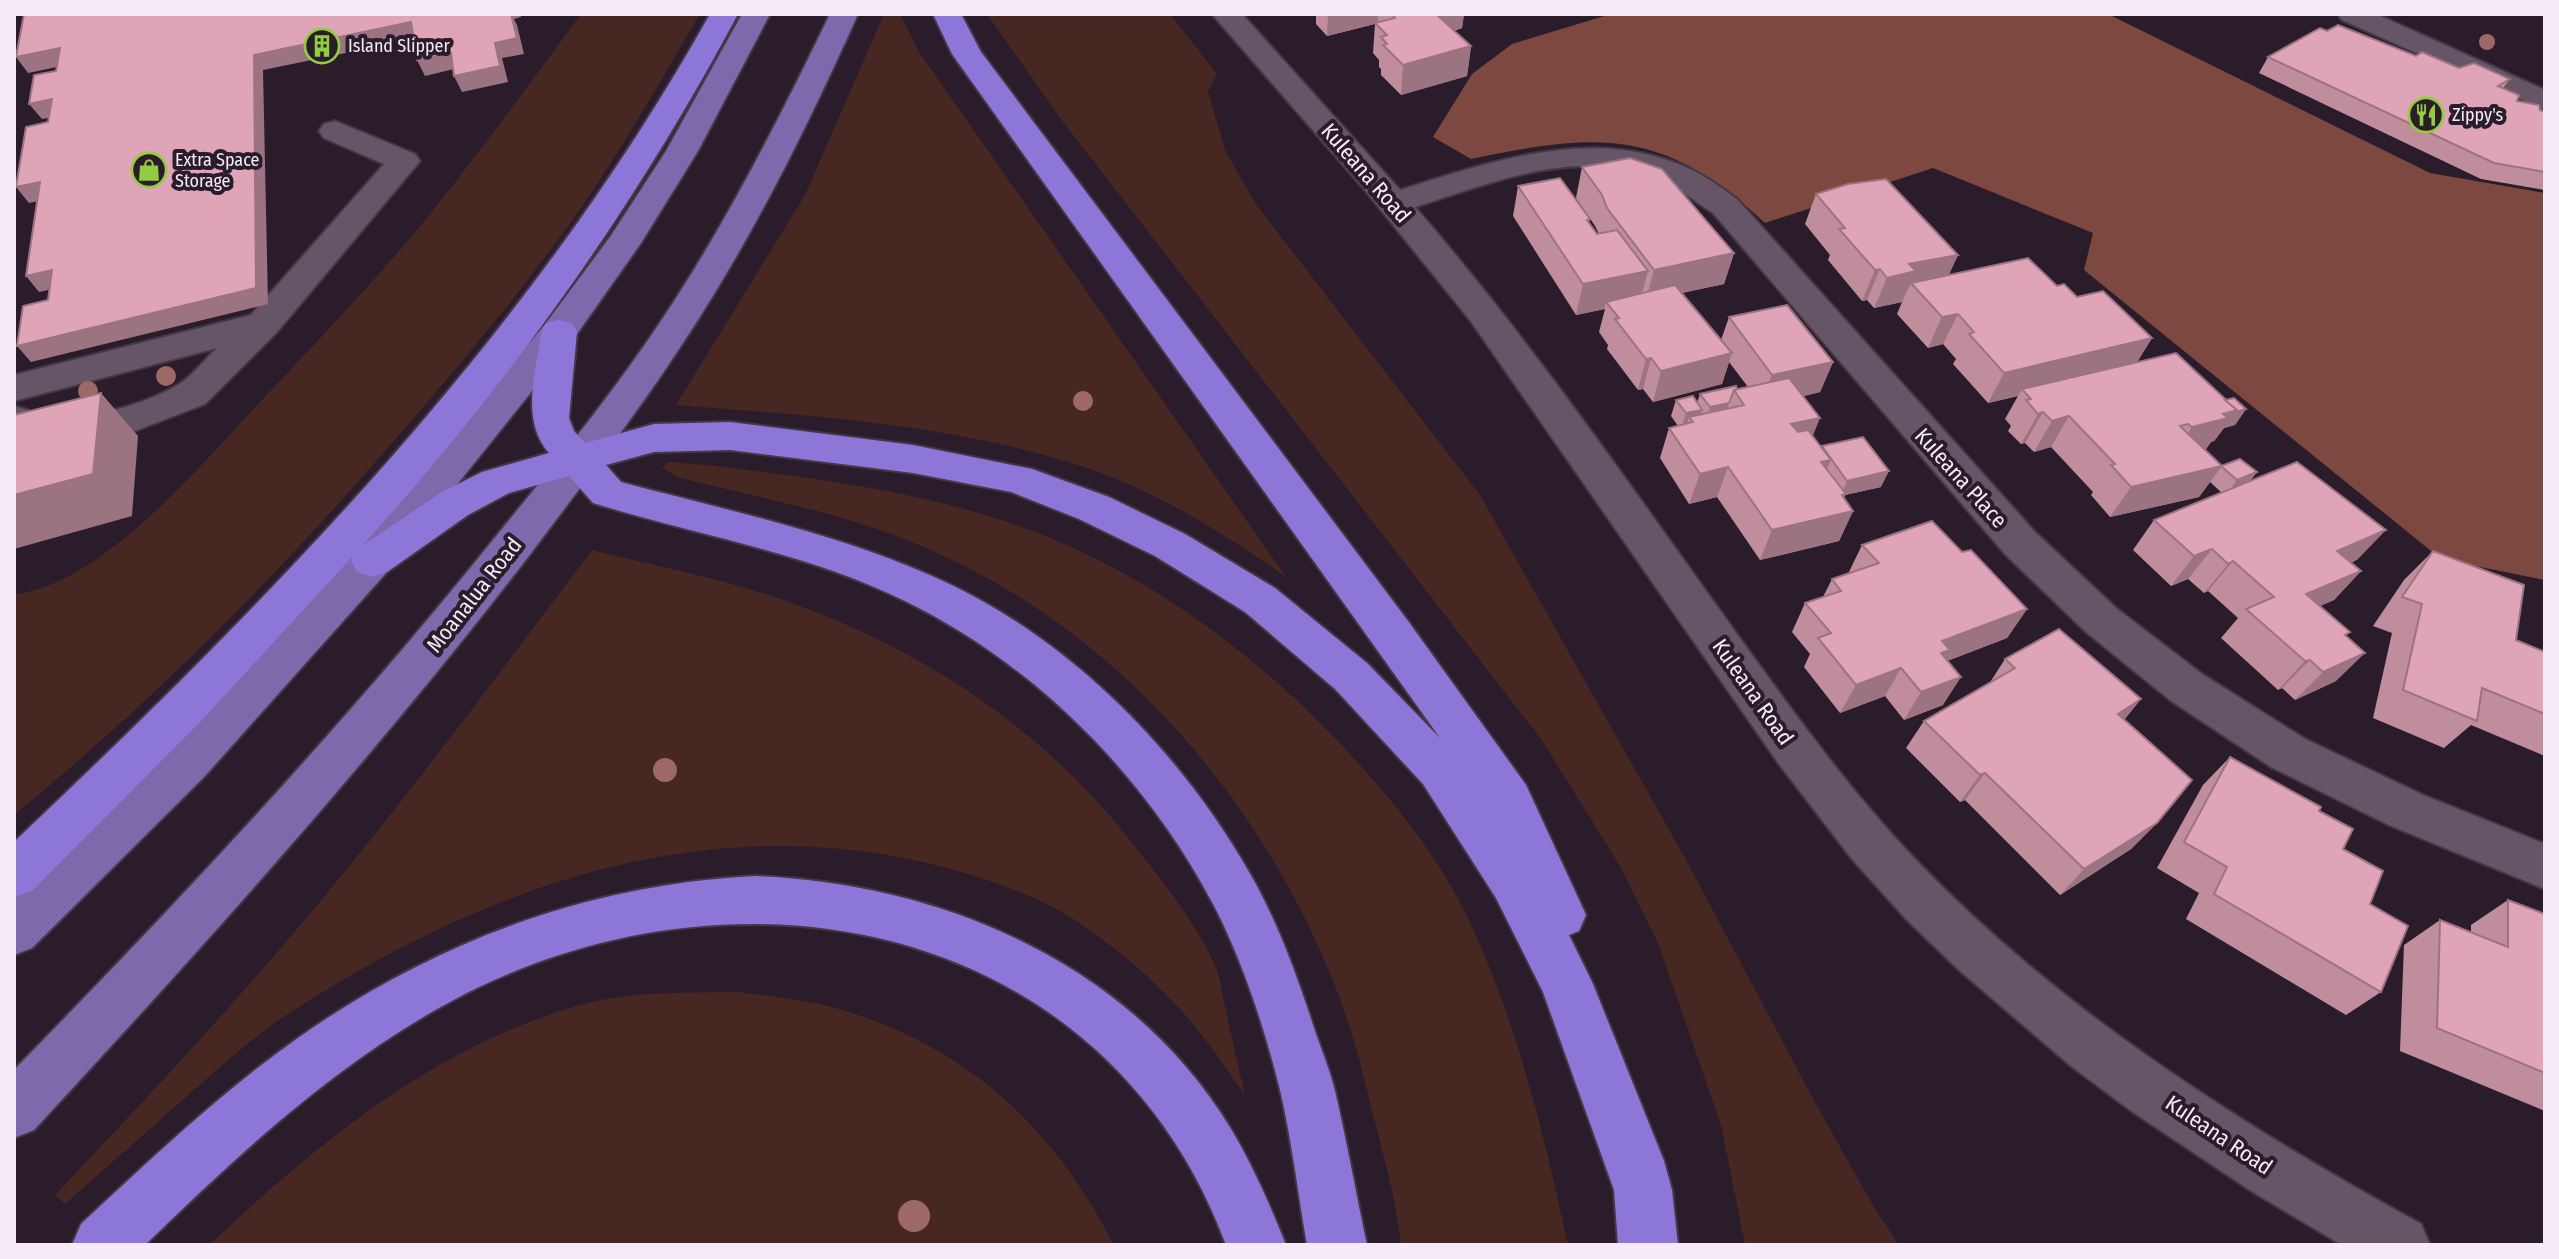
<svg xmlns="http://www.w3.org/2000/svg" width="2559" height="1259" font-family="'Fira Sans Condensed',sans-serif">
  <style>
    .green { fill: #462722 }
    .forest { fill: #7c483f }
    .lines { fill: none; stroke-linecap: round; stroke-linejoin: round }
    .minor-casing { stroke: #453846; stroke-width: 4 }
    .major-casing { stroke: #453846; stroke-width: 4 }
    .highway-casing { stroke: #453846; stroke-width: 4 }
    .minor { fill: #665467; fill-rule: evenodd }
    .major { fill: #7d69ab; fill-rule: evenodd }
    .highway { fill: #8c77d9; fill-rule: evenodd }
    .tree { fill: #9d6866 }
    .wall { fill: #c08d9d }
    .shaded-wall { fill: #9c7380 }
    .building { fill: #dfa4b7; stroke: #9c7380; stroke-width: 2 }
    .labels { text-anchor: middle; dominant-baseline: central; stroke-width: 8; stroke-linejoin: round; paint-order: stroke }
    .far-poi-label { font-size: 18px; fill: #f5eaf5; stroke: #2b1c2c; text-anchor: start }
    .street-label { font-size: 22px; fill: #f5eaf5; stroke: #2b1c2c }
  </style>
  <rect width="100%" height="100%" fill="#2b1c2c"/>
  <g class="green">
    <path d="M581,14H700C662,78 625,144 583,205C525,288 460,365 393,442C277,576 152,702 14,815V594C99,587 203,463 259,403C320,338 383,273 438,204C487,142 534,78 581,14Z"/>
    <path d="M884,14H900L919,52L1286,577C1226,535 1160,493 1090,469C957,424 815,416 676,405L805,195Z"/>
    <polygon points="987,14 1170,14 1217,74 1208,92 1225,150 1255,203 1480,495 1685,858 1816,1104 1875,1209 1899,1245 1745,1245 1721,1125 1658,943 1620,866 1541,739 1060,118"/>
    <path d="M668,462C708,464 747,470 786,475C885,488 986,507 1078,550C1179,597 1275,672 1350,754C1398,806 1445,865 1474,931C1519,1031 1545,1138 1568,1245H1401C1396,1201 1384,1157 1373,1115C1364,1078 1355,1040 1342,1004C1267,803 1119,629 919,545C844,513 760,498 680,478L662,468Z"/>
    <path d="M592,550C650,565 711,576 768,595C915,643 1043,726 1137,849C1164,883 1197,925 1215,965C1220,977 1222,993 1225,1006C1231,1036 1238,1065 1245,1095C1226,1069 1208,1041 1187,1017C1156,981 1118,949 1078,922C1034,893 969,872 918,861C691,811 474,892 285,1016C253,1037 223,1065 194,1090C151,1128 108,1166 65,1204L55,1195C145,1100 234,1005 318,904C414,789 502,669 592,550Z"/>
    <path d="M738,992C776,997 815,1001 852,1013C975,1053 1056,1132 1114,1245H209C319,1142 442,1040 592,1002C639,991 690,993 738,992Z"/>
  </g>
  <path class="forest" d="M1611,14H2108L2430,173L2545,193V580L2441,559L2084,270L2093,233L1933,168L1765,223C1663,128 1600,132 1471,159L1433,137L1472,74L1512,44Z"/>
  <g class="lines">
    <g class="minor-casing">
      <g id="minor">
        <path d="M1212,14H1242L1400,190C1496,160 1600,123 1696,172C1710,179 1724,190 1737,199L2035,532L2116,608L2202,674L2305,739L2423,795L2545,844V889L2389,825L2271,767L2170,700L2086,632L2005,554L1713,213C1689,197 1666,179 1638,172C1564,152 1484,185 1415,207C1528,337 1626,480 1726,619C1786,702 1845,786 1915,859C2059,1010 2239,1124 2421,1224L2430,1245H2342L2253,1192L2130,1110L2071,1066L1959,970L1906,919L1852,859L1779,764L1470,320L1364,189Z"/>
        <polygon points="2338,14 2376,14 2545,90 2545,110 2342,20"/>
        <path d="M335,121L415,154L420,161L277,332L205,404L127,434L54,447L14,439V406L28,410L31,415C76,423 135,409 176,386C191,378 204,360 217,348L14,401V375L251,315L384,164L324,138L319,131L324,124Z"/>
      </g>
    </g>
    <g class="major-casing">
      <g id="major">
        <polygon points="742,14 770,14 698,151 641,243 572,341 387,572 204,777 32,948 14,955 14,897 170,749 357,550 546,323 610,237 666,151"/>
        <path d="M830,14H858C815,110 769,204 714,294C658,386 593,471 528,557C374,757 205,945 34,1130L14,1138V1070C182,898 346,723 497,535C554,465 611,396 661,321C726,224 779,119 830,14Z"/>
      </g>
    </g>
    <g class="highway-casing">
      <g id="highway">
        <path d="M710,14H738C636,206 508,385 362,546L440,493L482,472L549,453C520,420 536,372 541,332L546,323L559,320L572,323L577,332L569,418L574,431L585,443L654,424L730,422L913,445L1032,469L1109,497L1185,534L1275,588L1367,663L1440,738L952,54L933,14H961L981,52L1408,621L1526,785L1586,915L1579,931L1569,935L1593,984L1664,1161L1672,1190L1678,1245H1618L1614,1190L1543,992L1496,898L1423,784L1335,689L1245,612L1155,556L1079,519L1011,492L913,473L730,450L654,452L606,465L621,482C725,510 833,532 932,576C1065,634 1178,748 1249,872C1277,920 1297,976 1314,1028C1321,1049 1330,1070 1335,1091C1347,1142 1356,1194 1367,1245H1307C1298,1194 1292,1141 1280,1090C1265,1029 1241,956 1212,902C1144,774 1034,664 905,601C808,553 696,535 593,503L569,476L509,493L468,515L387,572L372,577L357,572L351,561L354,555L203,719L32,891L14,897V842C277,593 532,333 710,14Z"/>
        <path d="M756,876C944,884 1131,964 1231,1129C1253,1166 1270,1205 1286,1245H1226C1110,932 762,852 479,987C351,1049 246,1147 145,1245H72L81,1224C151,1159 220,1093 298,1038C434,942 589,884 756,876Z"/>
      </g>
    </g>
    <use href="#minor" class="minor"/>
    <use href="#major" class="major"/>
    <use href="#highway" class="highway"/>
  </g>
  <g class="tree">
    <circle cx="2487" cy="42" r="8"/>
    <circle cx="166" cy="376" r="10"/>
    <circle cx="88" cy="391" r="10"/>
    <circle cx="1083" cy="401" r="10"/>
    <circle cx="665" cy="770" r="12"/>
    <circle cx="914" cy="1216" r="16"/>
  </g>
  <g class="wall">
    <polygon points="1316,14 1464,14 1462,28 1454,31 1471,46 1467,76 1401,95 1381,75 1381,69 1379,67 1379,60 1373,53 1375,24 1327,36 1316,24"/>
    <polygon points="2327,31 2459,68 2510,79 2503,88 2517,101 2545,112 2545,190 2481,179 2259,73 2268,57"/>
    <polygon points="1582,167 1734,253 1724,284 1682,293 1721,340 1729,317 1833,362 1820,392 1804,396 1813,436 1821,447 1881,487 1845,495 1844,498 1853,511 1839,541 1760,560 1717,497 1689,504 1660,458 1669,428 1678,426 1671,416 1676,400 1697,403 1700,394 1748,387 1729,362 1722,384 1653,402 1643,389 1638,390 1607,349 1608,345 1599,332 1605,309 1576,315 1513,216 1518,186 1590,219 1589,223 1597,234 1599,234 1595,226 1576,198"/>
    <polygon points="1816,194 1958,255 1948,275 2057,286 2152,338 2137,362 2246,409 2235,425 2224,428 2214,441 2211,442 2206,449 2204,449 2221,466 2257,472 2250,481 2358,559 2351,563 2361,571 2334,600 2320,606 2346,636 2336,681 2295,700 2282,688 2278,690 2221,638 2238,618 2208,591 2204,593 2188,579 2171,586 2133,550 2154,520 2222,493 2210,482 2199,497 2110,517 2091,495 2093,492 2051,447 2034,452 2025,443 2021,444 2008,431 2011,426 2005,419 2018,396 1988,403 1953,364 1956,359 1943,344 1928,348 1897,314 1902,302 1874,308 1867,300 1862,301 1828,260 1830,255 1805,224"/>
    <polygon points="1862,545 1962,552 2027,609 2007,638 1947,661 1943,705 1904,720 1885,696 1840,713 1804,667 1810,654 1792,632 1805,603 1823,597 1832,579 1848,574"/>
    <polygon points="2433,551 2516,640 2545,652 2545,756 2471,725 2444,748 2373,718 2392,633 2373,626 2404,580"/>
    <polygon points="2005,659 2141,699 2124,720 2157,823 2131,849 2060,895 1965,800 1960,802 1906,748 1924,721 1989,684"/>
    <polygon points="2230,757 2319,811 2343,849 2370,904 2381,992 2346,1015 2186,919 2199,893 2157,868 2203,785"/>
    <polygon points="2508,900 2545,914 2545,1111 2400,1051 2404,945 2440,920 2471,932 2471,925"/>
  </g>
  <g class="shaded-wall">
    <polygon points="507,14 520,14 521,17 514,19 517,25 524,54 502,58 508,82 462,92 454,76 495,43"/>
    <polygon points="1328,14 1381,14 1380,16 1378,16 1378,23 1327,36"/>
    <polygon points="1429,14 1464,14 1462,28 1427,38"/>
    <polygon points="411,22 419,38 263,70 268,304 31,362 17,346 254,55"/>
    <polygon points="1471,46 1467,76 1401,95 1403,65"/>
    <polygon points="60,48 71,64 28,73 16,57"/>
    <polygon points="451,53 458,68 425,76 417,60"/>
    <polygon points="52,99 64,115 42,119 29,104"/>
    <polygon points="40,182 52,198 29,203 16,187"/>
    <polygon points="1734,253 1724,284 1646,300 1654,270"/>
    <polygon points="1958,255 1944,286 1911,283 1902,302 1874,308 1887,278 1909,264"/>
    <polygon points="1880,269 1867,300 1862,301 1875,270"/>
    <polygon points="52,270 66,286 39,292 26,276"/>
    <polygon points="1648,271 1640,302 1606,302 1604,309 1576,315 1583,284"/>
    <polygon points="1958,314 1943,344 1928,348 1942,317"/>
    <polygon points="2152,338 2133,369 2022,389 2018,396 1988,403 2004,373"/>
    <polygon points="1732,353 1722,384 1653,402 1661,371"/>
    <polygon points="1651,358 1643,389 1638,390 1646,359"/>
    <polygon points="1833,362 1820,392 1761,405 1772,375"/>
    <polygon points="101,393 138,436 132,516 14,549 14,495"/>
    <polygon points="1729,403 1724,419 1705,423 1710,407"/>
    <polygon points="2246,409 2235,425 2224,428 2214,441 2211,442 2206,449 2171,458 2192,427 2223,414"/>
    <polygon points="1702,410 1697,426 1689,417 1686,428 1681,429 1686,413"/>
    <polygon points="2043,412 2025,443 2021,444 2038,414"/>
    <polygon points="2069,416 2051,447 2034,452 2052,421"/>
    <polygon points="1820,418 1808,448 1791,424"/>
    <polygon points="1831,460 1817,490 1821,462"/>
    <polygon points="2222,466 2199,497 2110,517 2131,487"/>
    <polygon points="1728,467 1717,497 1689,504 1700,474"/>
    <polygon points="1889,471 1881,487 1845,495 1846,494 1842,495 1840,497 1847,481"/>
    <polygon points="2257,472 2244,488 2225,496 2237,480"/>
    <polygon points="1853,511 1839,541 1760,560 1772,530"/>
    <polygon points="2386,530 2358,559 2310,580 2337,551"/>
    <polygon points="2212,549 2188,579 2171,586 2194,556"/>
    <polygon points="2233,561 2208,591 2204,593 2228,564"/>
    <polygon points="2361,571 2334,600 2280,623 2306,594"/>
    <polygon points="2027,609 2007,638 1942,663 1932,679 1942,641"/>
    <polygon points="2365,653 2336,681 2295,700 2323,672"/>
    <polygon points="2310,660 2282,688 2278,690 2305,661"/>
    <polygon points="1901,668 1885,696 1840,713 1856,685"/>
    <polygon points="1961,677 1943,705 1904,720 1921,692"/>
    <polygon points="2141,699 2117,727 2118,714"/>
    <polygon points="1985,773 1965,800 1960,802 1980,775"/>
    <polygon points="2157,823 2131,849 2060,895 2084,869"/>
  </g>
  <g class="building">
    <polygon points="24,14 511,14 517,38 495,43 500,66 454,76 451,53 417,60 411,22 254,55 256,288 17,346 23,306 48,300 52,270 26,276 40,182 16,187 26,127 48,122 52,99 29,104 34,75 56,71 60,48 16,57"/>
    <polygon points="1392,14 1436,14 1471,46 1403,65 1383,45 1387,44 1381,37 1387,35 1375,23 1395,18"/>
    <polygon points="2338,25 2416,56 2422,52 2459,68 2474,63 2510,79 2498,86 2519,95 2517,101 2539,105 2540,110 2545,112 2545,172 2494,163 2268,57 2320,28 2327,31"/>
    <polygon points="1630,158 1662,169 1734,253 1654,270 1607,208 1602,195 1582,167"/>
    <polygon points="1560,178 1590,219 1587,220 1597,234 1617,230 1648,271 1583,284 1518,186"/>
    <polygon points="1886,179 1958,255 1909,264 1916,271 1887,278 1880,269 1875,270 1839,229 1845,228 1816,194 1848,184"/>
    <polygon points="2028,258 2057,286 2064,284 2077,297 2103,291 2152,338 2004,373 1969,334 1974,332 1958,314 1942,317 1911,283"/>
    <polygon points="1675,285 1732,353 1661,371 1651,358 1646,359 1615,319 1619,318 1606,302"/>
    <polygon points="1787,305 1833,362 1772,375 1729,317"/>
    <polygon points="2176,353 2237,410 2223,414 2228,418 2192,427 2188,424 2180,426 2222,466 2131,487 2111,465 2115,464 2069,416 2052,421 2043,412 2038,414 2026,400 2031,399 2022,389"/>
    <polygon points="1789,378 1820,418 1791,424 1798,432 1808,430 1831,460 1821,462 1846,494 1842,495 1853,511 1772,530 1728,467 1700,474 1669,428 1693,422 1689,417 1744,405 1734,390"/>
    <polygon points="1736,386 1737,389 1734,390 1729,403 1710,407 1700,394"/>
    <polygon points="101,393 93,474 14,495 14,415"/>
    <polygon points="1693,396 1702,410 1686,413 1676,400"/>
    <polygon points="2234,398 2246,409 2236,412 2237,410 2225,400"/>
    <polygon points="1863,437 1889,471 1847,481 1822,446"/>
    <polygon points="2240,459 2257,472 2237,480 2221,466"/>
    <polygon points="2297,462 2386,530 2337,551 2361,571 2306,594 2350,632 2345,635 2365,653 2323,672 2310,660 2305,661 2246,609 2274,597 2233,561 2228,564 2212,549 2194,556 2154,520"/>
    <polygon points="1932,521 1962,552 1971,550 2027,609 1942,641 1950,650 1941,653 1961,677 1921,692 1901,668 1856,685 1818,638 1831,633 1805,603 1841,591 1832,579 1879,563 1862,545"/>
    <polygon points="2433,551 2524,585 2516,640 2545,652 2545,714 2482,688 2477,721 2403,690 2422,604 2402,597"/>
    <polygon points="2059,629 2141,699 2118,714 2192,780 2157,823 2084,869 1985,773 1980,775 1924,721 2015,668 2005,659"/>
    <polygon points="2230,757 2321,807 2319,811 2353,829 2343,849 2383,871 2370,904 2408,926 2381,992 2214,894 2227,867 2184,842"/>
    <polygon points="2508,900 2545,914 2545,1073 2437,1028 2440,920 2508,947"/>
  </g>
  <defs>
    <g id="building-ring" transform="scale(1.8)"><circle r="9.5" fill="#2b1c2c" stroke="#91cd3f" stroke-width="1.5"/><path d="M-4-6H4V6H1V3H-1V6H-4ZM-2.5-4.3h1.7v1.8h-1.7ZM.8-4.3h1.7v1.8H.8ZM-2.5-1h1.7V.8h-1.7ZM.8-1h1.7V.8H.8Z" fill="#91cd3f"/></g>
    <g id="restaurant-ring" transform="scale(1.8)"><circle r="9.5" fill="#2b1c2c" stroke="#91cd3f" stroke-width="1.5"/><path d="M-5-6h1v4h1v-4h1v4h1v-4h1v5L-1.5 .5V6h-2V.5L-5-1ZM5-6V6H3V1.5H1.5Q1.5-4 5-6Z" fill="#91cd3f"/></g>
    <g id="shop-ring" transform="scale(1.8)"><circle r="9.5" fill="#2b1c2c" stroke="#91cd3f" stroke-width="1.5"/><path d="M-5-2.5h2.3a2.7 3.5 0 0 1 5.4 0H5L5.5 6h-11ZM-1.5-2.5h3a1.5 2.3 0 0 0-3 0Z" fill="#91cd3f"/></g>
  </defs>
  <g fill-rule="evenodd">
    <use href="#building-ring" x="322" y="46"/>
    <use href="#restaurant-ring" x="2426" y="115"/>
    <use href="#shop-ring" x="149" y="170"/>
  </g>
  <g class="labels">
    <g class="far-poi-label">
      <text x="348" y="46">Island Slipper</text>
      <text x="2452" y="115">Zippy's</text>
      <text x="175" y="160">Extra Space<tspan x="175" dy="21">Storage</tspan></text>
    </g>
    <g class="street-label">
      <text transform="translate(1366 173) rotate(49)">Kuleana Road</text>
      <text transform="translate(1961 478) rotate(48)">Kuleana Place</text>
      <text transform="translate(474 595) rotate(-52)">Moanalua Road</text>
      <text transform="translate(1753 692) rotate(55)">Kuleana Road</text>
      <text transform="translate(2219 1135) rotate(34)">Kuleana Road</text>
    </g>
  </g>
  <rect width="2559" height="1259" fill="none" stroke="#f5eaf5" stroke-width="32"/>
</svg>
